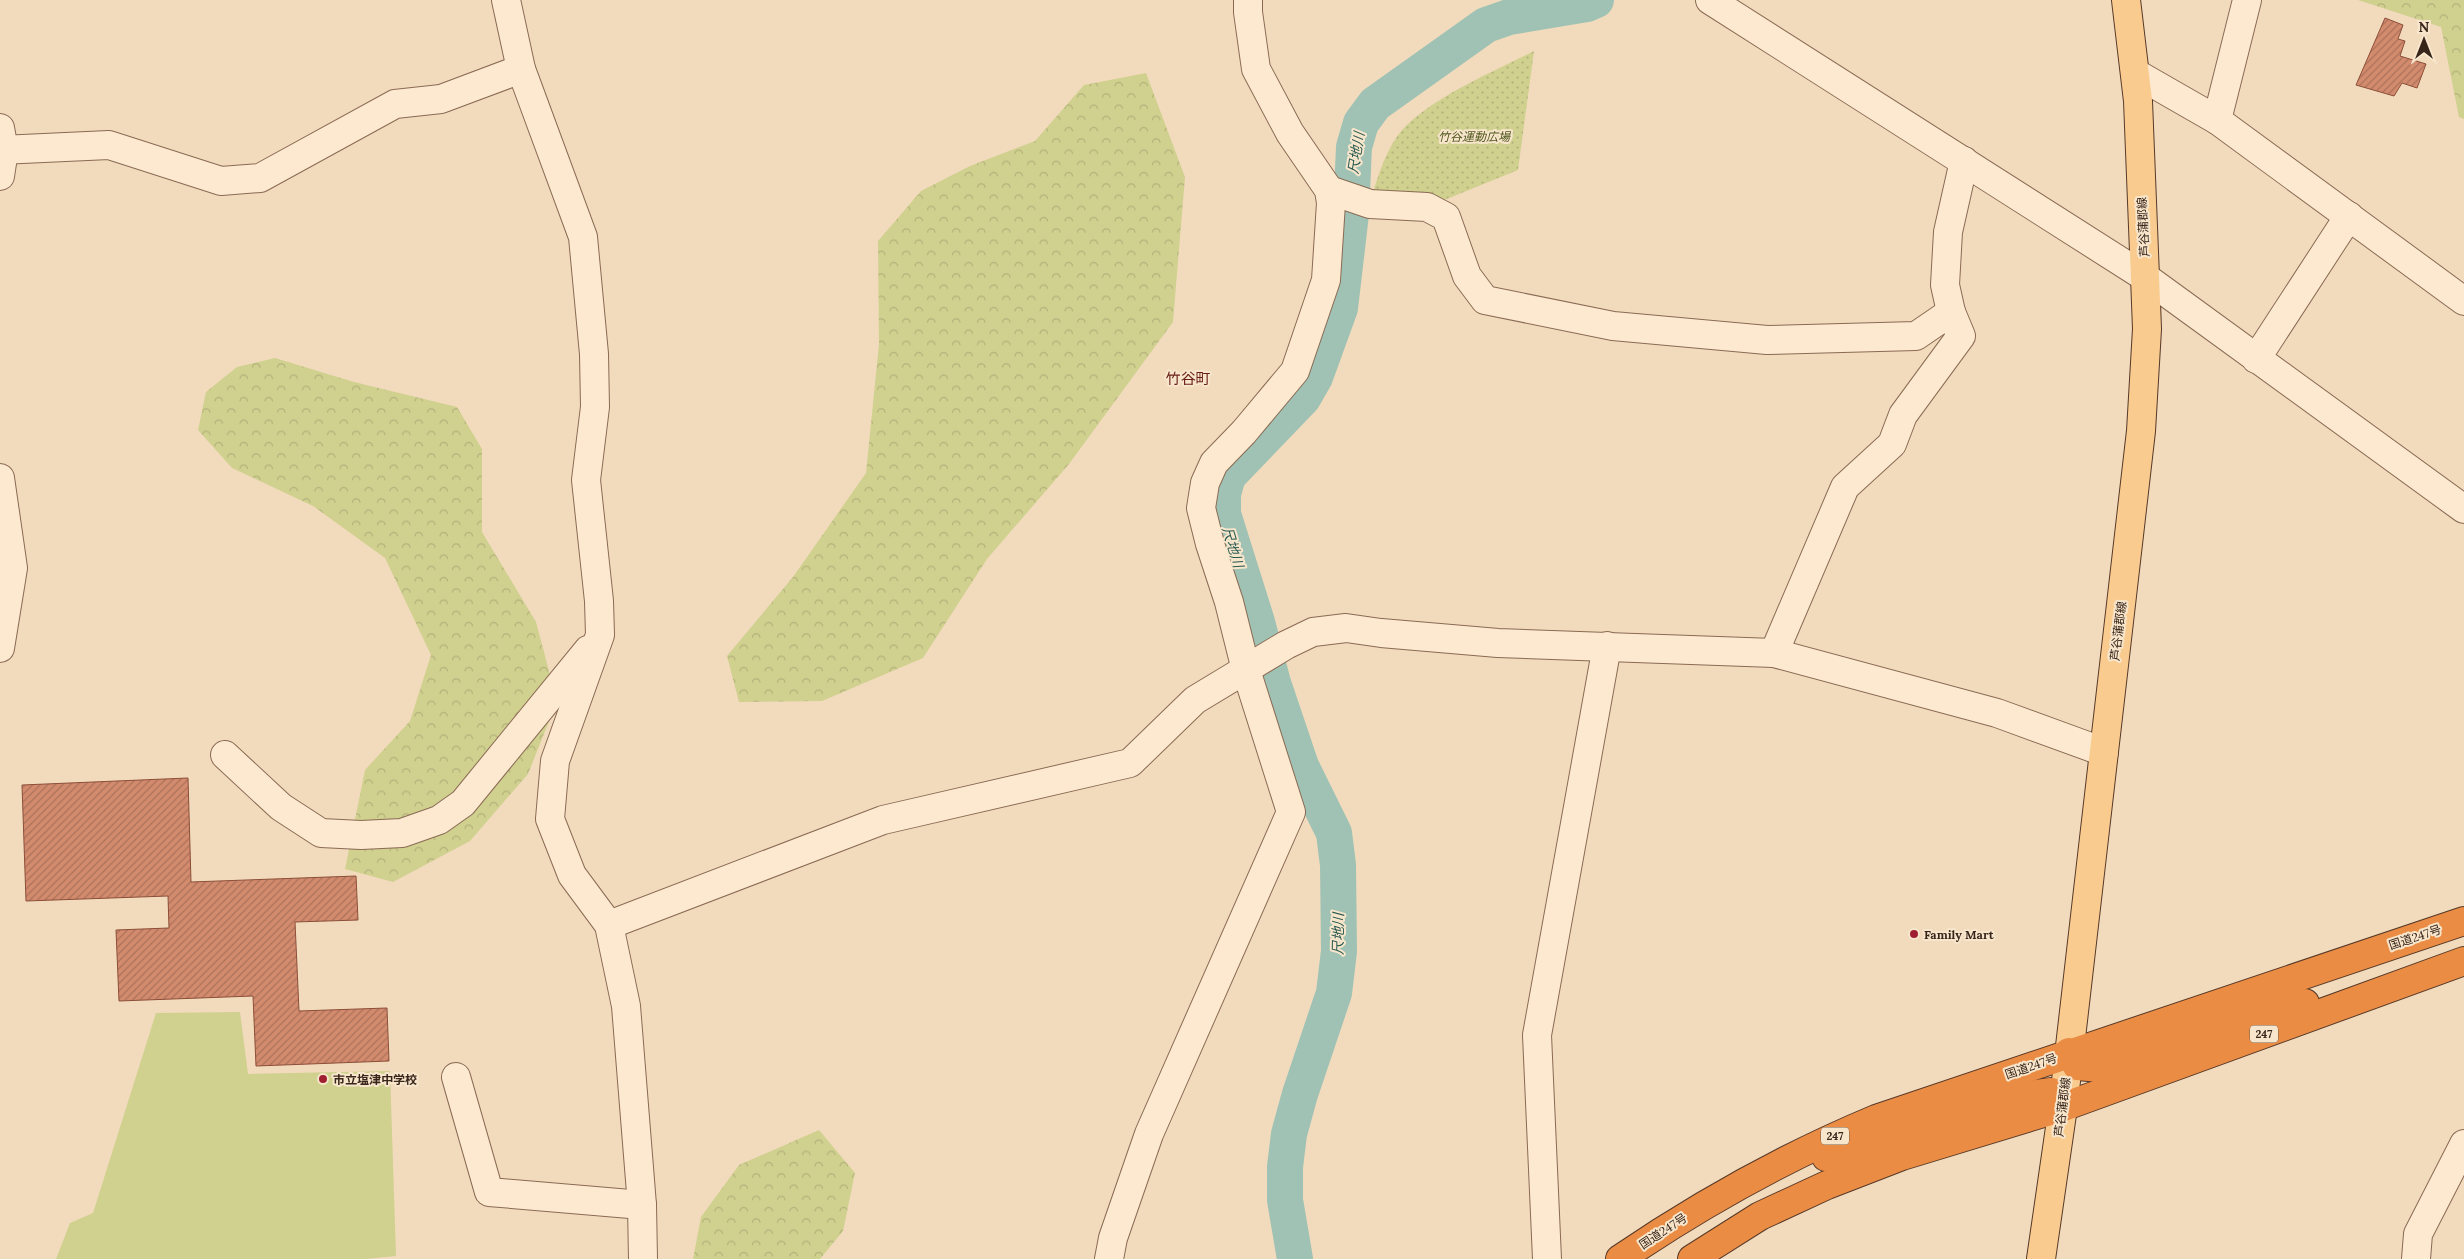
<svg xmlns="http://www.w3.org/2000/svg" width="2464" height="1259" font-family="Lora,'Noto Sans JP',serif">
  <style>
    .green { fill: #d0d08f }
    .forest { fill: url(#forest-crowns) }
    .park { fill: url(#park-dots) }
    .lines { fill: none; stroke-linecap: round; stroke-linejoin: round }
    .river { stroke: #a0c2b4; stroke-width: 36 }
    .building { fill: url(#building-hatch); stroke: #8c4e38 }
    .minor-casing { stroke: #8a6a54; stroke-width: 30 }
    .major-casing { stroke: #573929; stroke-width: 30 }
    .highway-casing { stroke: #573929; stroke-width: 30 }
    .minor { stroke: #fce9d0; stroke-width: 28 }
    .major { stroke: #f9cb8f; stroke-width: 28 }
    .highway { stroke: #ea8c43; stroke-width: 28 }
    .poi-dot { fill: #9f1f30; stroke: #f8e6cc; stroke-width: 2 }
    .labels { text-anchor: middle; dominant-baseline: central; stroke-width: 4; stroke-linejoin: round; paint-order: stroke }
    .shield { fill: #f8e6cc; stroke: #725f4f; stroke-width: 1 }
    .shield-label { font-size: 11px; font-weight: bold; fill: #38251a }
    .park-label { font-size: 12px; font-style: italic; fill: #50571f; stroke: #f8e6cc }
    .street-label { font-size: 12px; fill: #38251a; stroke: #f8e6cc }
    .poi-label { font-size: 12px; font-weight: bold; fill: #38251a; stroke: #f8e6cc; text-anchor: start }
    .water-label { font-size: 14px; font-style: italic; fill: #285a50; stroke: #f8e6cc }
    .quarter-label { font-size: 15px; fill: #691d16; stroke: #f8e6cc }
  </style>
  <defs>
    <pattern id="forest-crowns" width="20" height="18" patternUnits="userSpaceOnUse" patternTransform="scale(1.25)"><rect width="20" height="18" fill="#d0d08f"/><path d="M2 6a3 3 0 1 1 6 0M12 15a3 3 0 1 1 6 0" fill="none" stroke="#b3b27b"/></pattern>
    <pattern id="park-dots" width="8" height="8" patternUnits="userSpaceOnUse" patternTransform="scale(1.25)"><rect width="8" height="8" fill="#d0d08f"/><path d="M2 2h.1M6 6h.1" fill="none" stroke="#b3b27b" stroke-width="1.8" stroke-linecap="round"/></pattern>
    <pattern id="building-hatch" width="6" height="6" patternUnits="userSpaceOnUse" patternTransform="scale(1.25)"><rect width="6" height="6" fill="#d38b6e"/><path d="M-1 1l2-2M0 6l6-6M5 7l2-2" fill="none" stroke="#ac715a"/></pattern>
  </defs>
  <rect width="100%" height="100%" fill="#f2dbbc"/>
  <polygon class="green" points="240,1012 248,1074 390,1071 396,1256 366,1259 56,1259 70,1223 93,1213 156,1013"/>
  <g class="forest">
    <polygon points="2358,0 2464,0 2464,119 2459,117 2441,27"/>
    <polygon points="1146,73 1185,177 1173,322 1069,464 987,559 923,658 822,701 739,702 727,656 793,577 866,473 879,344 878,241 921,191 970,166 1035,141 1084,85"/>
    <polygon points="275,358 354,382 457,407 482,449 482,532 536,622 557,701 528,774 470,841 393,882 345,869 365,770 410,721 431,655 385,558 313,506 232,468 198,430 206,392 237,367"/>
    <polygon points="819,1130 855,1173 843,1231 820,1259 693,1259 701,1217 739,1165"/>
  </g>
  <path class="park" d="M1534,51L1518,170L1432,205L1371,199C1377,179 1384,156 1396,138C1420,102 1495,71 1534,51Z"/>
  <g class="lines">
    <polyline class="river" points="1295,1259 1285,1200 1285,1167 1289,1134 1300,1094 1334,993 1339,951 1338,865 1334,833 1301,766 1273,683 1257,622 1223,514 1223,494 1228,476 1303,398 1315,377 1340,308 1351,214 1354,147 1361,123 1375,104 1486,25 1509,17 1587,4 1596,0"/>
  </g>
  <g class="building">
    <polygon points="2385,18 2403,25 2398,39 2405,41 2400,56 2426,64 2417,88 2402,83 2394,96 2356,85"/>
    <polygon points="188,778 191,882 356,876 358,920 295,922 299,1011 387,1008 389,1061 256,1066 253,996 119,1001 116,930 169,928 168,896 26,901 22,785"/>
  </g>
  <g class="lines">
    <g class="minor-casing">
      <g id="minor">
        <polyline points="506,0 521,69 583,237 594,354 595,407 586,480 599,601 600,635 555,761 550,819 572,875 609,925 626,1006 642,1205 643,1259"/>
        <polyline points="1710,0 2145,277 2464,509"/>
        <polyline points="2135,73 2217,120 2464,301"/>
        <polyline points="2217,120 2247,0"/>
        <polyline points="0,128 4,150 0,176"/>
        <polyline points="0,150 109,145 221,181 260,178 395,104 441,99 521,69"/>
        <polyline points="1329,190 1370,204 1427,207 1446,217 1467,276 1485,300 1613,326 1767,340 1916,336 1951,312"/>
        <polyline points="2256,359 2349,216"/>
        <polyline points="0,478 13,568 0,648"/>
        <polyline points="1774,653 1845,487 1892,444 1903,415 1961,336 1951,312 1945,285 1948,232 1964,161"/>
        <polyline points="225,755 281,807 321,833 361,835 402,833 439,820 463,803 588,650"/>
        <polyline points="609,925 883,820 1130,763 1195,700 1286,645 1313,632 1346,628 1381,633 1498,643 1774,653 1997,713 2104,752"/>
        <polyline points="456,1077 489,1192 642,1205"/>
        <polyline points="1109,1259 1113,1238 1149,1134 1291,812 1246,670 1229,602 1210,544 1201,508 1205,483 1214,463 1244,432 1295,371 1326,280 1331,203 1329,190 1290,133 1256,69 1248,12 1248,0"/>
        <polyline points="1547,1259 1537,1035 1607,646"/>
        <polyline points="2416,1259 2418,1234 2464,1144"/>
      </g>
    </g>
    <g class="major-casing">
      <polyline id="major" points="2041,1259 2063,1107 2141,431 2147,329 2145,277 2138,101 2126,0"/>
    </g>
    <g class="highway-casing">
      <g id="highway">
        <polyline points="2069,1052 2077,1066 2101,1068 2207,1029 2305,1003"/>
        <polyline points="1826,1157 2013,1097 2051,1092 2063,1107"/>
        <path d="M1620,1259C1701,1204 1785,1157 1876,1119L2464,921"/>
        <polyline points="1692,1259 1760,1216 1827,1185 1902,1156 2063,1107 2464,961"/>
      </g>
    </g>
    <use href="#minor" class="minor"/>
    <use href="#major" class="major"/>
    <use href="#highway" class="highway"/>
  </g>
  <g class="poi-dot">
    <circle cx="1914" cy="934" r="5"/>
    <circle cx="323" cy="1079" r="5"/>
  </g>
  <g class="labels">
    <g class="shield">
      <rect x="2250" y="1025.5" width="28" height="17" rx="4"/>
      <rect x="1821" y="1127.5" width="28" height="17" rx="4"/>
    </g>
    <g class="shield-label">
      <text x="2264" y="1034">247</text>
      <text x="1835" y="1136">247</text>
    </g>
    <g class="park-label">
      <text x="1474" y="136">竹谷運動広場</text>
    </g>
    <g class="street-label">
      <text transform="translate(2143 227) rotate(-93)">芦谷蒲郡線</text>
      <text transform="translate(2118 631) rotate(-83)">芦谷蒲郡線</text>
      <text transform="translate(2415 937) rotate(-18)">国道247号</text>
      <text transform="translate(2031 1066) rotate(-19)">国道247号</text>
      <text transform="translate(2062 1107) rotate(-83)">芦谷蒲郡線</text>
      <text transform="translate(1663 1231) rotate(-33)">国道247号</text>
    </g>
    <g class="poi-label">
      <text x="1924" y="934">Family Mart</text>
      <text x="333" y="1079">市立塩津中学校</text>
    </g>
    <g class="water-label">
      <text transform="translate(1356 153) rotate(-81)">尺地川</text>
      <text transform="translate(1233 547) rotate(73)">尺地川</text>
      <text transform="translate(1338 934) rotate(-89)">尺地川</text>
    </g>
    <g class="quarter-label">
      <text x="1188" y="378">竹谷町</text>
    </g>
  </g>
  <g transform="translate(2424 40)" stroke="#f8e6cc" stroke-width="4" paint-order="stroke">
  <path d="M0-4L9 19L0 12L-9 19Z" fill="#38251a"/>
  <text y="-8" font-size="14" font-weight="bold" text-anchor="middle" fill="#38251a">N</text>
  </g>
</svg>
